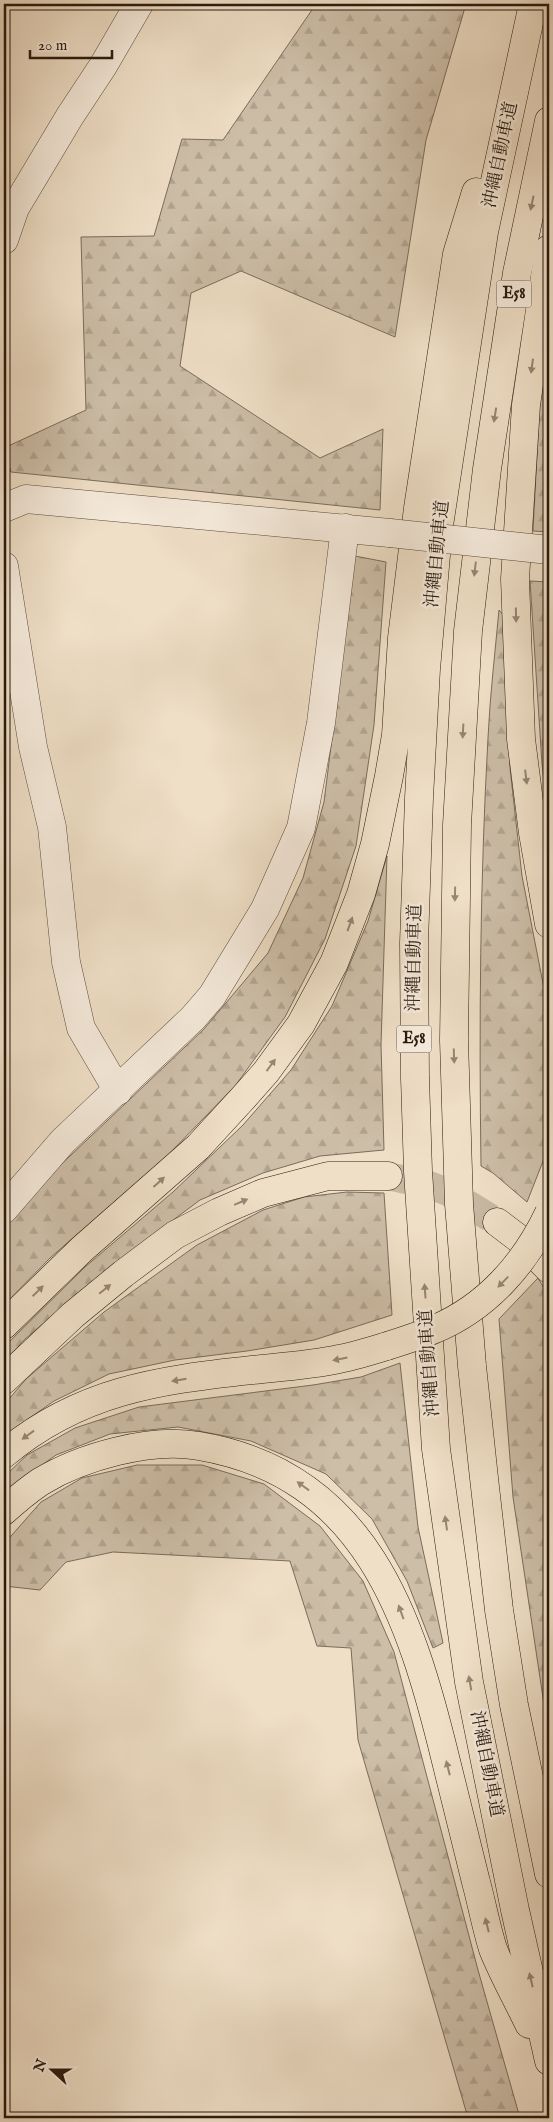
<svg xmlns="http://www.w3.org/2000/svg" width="553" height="2122" font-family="'IM FELL English','Noto Serif JP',serif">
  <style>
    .forest { fill: url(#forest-firs); stroke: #7b6c5c }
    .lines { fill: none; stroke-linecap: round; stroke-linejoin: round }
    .motorway-tunnel { stroke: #c7b8a2; stroke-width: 28; stroke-dasharray: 28 14; stroke-linecap: butt }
    .minor-casing { stroke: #5a4b3d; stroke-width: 29 }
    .tertiary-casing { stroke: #5a4b3d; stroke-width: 29 }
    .motorway-casing { stroke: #291a0f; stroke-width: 29 }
    .minor { stroke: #f5eadb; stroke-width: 28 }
    .tertiary { stroke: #f5eadb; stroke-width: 28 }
    .motorway { stroke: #efdfc7; stroke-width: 28 }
    .minor-bridge-casing { stroke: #5a4b3d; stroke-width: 29; stroke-linecap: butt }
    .motorway-bridge-casing { stroke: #291a0f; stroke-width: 29; stroke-linecap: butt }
    .minor-bridge { stroke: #f5eadb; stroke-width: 28 }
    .motorway-bridge { stroke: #efdfc7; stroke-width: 28 }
    .oneway { fill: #968674 }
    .labels { text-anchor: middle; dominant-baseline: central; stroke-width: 5; stroke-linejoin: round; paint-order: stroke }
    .shield { fill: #f5eadb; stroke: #66584c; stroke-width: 1 }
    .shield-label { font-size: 16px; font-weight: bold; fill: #291a0f }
    .street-label { font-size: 18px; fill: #291a0f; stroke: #f5eadb }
  </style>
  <defs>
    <pattern id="forest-firs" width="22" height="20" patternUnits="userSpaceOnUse" patternTransform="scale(1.25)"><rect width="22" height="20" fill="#cdbea8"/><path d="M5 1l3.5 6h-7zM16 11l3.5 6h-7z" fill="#b0a38f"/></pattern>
  </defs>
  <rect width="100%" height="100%" fill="#efdfc7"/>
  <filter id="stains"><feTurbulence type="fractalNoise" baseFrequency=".004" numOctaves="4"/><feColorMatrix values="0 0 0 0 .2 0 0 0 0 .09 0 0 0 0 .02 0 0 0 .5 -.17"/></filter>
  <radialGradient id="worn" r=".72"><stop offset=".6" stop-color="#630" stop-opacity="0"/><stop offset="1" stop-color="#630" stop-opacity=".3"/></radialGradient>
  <g class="forest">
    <polygon points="316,4 466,4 426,140 395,337 241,271 191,293 180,366 320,458 383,429 380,510 11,472 4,448 86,410 81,237 154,236 182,139 223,140"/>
    <polygon points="549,340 549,532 533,531 540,398"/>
    <polygon points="355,556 386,562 374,725 356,846 325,939 285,1017 235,1086 167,1156 50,1258 4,1305 4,1226 32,1192 204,1029 268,953 303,878 324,802"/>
    <polygon points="530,581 549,582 549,825 542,764"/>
    <path d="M499,610L505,617L506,691L510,768L522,876L549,1014V1146L527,1202L493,1173L481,1166C479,1024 480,881 488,738C490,695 495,653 499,610Z"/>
    <polygon points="387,856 381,1045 384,1150 320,1156 263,1173 200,1200 105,1271 25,1339 4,1363 4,1347 85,1267 173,1192 243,1125 291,1070 332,1006 368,921"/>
    <polygon points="347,1192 384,1193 392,1315 314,1340 247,1351 175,1360 109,1374 54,1401 4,1436 4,1405 26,1379 104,1312 197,1245 263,1210 304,1197"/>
    <polygon points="538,1278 549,1297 549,1738 513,1497 499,1319"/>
    <polygon points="400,1363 418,1527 443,1643 433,1648 407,1581 372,1519 326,1474 251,1441 178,1427 110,1434 56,1455 4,1492 4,1477 27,1455 75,1428 139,1407 313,1385 361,1377"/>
    <polygon points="137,1465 202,1465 264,1484 320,1526 363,1581 394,1652 478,1970 520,2118 468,2118 358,1740 351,1648 317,1646 290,1561 113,1552 66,1562 40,1590 4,1586 4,1544 41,1502 82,1478"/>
  </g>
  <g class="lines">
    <polyline class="motorway-tunnel" points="388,1176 432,1186 450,1193 497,1222"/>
    <g class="minor-casing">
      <g id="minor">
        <polyline points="4,508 26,499 390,533"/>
        <polyline points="4,566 33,747 52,827 66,962 81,1028 118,1091"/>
        <polyline points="4,1209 63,1141 193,1018 212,996 265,909 301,828 321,723 345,528"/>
      </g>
    </g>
    <g class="tertiary-casing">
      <polyline id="tertiary" points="4,240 15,208 70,116 103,66 139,4"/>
    </g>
    <g class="motorway-casing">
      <g id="motorway">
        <polyline points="533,4 484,232 438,532 426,669 419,798 414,943 415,1078 418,1171 436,1449 469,1682 515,1910 549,2061"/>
        <polyline points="549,121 517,273 487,469 468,631 457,825 454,1040 459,1204 472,1366 484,1478 499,1610 514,1705 549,1874"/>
        <polyline points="549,249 526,405 515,579 521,739 533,833 549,924"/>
        <polyline points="497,1222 518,1238 549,1269"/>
        <polyline points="4,1325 82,1249 198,1147 243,1098 266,1072 301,1024 334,963 361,894 375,844 389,776 396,735 402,638 418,508 457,254 476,192"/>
        <polyline points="4,1380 73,1315 123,1274 175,1235 219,1212 263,1193 328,1176 388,1176"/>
        <path d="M4,1454C79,1391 158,1380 252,1370C281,1367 311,1365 339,1359C355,1356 371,1351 387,1346"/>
        <path d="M4,1511C15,1501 27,1491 40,1482C81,1457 151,1437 199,1446C366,1474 411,1617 446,1761C456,1801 466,1841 476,1882C482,1904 486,1927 493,1949C503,1974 517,1999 529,2024"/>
      </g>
    </g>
    <use href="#minor" class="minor"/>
    <use href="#tertiary" class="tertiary"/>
    <use href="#motorway" class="motorway"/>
    <g class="minor-bridge-casing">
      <polyline id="minor-bridge" points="390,533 549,550"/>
    </g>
    <g class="motorway-bridge-casing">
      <path id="motorway-bridge" d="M387,1346C403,1341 419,1336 435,1329C487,1307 525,1264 549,1213"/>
    </g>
    <use href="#minor-bridge" class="minor-bridge"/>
    <use href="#motorway-bridge" class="motorway-bridge"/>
  </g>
  <defs><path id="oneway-solid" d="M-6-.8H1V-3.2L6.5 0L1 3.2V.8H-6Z" transform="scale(1.25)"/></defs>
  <g class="oneway">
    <use href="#oneway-solid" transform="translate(532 203) rotate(102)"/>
    <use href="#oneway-solid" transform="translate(532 366) rotate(98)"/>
    <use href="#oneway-solid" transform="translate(495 415) rotate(99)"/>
    <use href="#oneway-solid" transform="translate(475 569) rotate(97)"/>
    <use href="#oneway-solid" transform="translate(516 615) rotate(89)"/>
    <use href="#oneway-solid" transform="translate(463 731) rotate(93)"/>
    <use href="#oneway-solid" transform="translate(526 777) rotate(83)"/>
    <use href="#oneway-solid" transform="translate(455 894) rotate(91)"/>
    <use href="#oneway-solid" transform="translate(350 924) rotate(-70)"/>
    <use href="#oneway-solid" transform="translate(454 1056) rotate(88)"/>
    <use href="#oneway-solid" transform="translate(271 1065) rotate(-54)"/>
    <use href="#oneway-solid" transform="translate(159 1182) rotate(-42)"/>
    <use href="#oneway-solid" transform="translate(241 1202) rotate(-23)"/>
    <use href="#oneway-solid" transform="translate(503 1282) rotate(134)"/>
    <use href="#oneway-solid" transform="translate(105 1289) rotate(-39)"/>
    <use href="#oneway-solid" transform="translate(38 1291) rotate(-44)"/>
    <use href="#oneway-solid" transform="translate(425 1291) rotate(-94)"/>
    <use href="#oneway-solid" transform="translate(340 1359) rotate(169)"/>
    <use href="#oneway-solid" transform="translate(179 1380) rotate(171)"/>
    <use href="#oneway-solid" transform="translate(28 1435) rotate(144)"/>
    <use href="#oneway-solid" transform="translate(303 1486) rotate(-144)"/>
    <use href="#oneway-solid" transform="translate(446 1523) rotate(-98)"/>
    <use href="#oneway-solid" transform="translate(401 1612) rotate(-110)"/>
    <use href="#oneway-solid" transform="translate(470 1683) rotate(-100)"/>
    <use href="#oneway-solid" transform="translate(448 1768) rotate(-104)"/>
    <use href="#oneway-solid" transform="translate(487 1925) rotate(-104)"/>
    <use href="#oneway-solid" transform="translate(531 1980) rotate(-103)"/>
  </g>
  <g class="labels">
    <g class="shield">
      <rect x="496.5" y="280.5" width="35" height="27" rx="4"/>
      <rect x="396.5" y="1025.5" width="35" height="27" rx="4"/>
    </g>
    <g class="shield-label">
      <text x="514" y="294">E58</text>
      <text x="414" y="1039">E58</text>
    </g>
    <g class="street-label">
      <text transform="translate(501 155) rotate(-78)">沖縄自動車道</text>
      <text transform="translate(438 554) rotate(-84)">沖縄自動車道</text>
      <text transform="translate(415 958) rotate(-89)">沖縄自動車道</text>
      <text transform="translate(430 1363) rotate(-94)">沖縄自動車道</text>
      <text transform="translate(486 1764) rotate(79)">沖縄自動車道</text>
    </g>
  </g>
  <rect width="553" height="2122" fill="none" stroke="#efdfc7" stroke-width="20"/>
  <rect x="5" y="5" width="543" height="2112" fill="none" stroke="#291a0f" stroke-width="2.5"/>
  <rect x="10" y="10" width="533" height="2102" fill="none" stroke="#291a0f"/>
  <g transform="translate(52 2070) rotate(291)" stroke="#f5eadb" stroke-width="4" paint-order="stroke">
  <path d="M0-4L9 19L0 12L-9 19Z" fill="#291a0f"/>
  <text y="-8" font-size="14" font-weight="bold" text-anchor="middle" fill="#291a0f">N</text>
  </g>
  <path d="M30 50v8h82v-8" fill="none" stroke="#291a0f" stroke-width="2.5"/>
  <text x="38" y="50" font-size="15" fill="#291a0f" stroke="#f5eadb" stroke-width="4" paint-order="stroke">20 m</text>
  <rect width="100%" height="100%" filter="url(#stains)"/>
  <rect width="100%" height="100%" fill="url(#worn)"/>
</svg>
